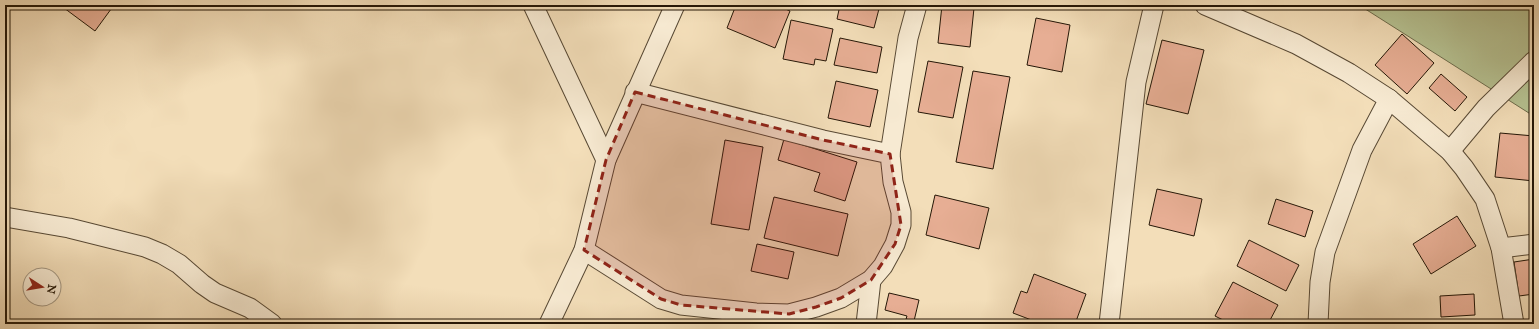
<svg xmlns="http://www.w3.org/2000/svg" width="1539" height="329" font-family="'IM FELL Great Primer',serif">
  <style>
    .green { fill: #b6c292; stroke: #6e6c4c }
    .building { fill: #e7ae94; stroke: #251707 }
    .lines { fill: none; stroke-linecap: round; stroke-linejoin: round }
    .street-casing { stroke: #584934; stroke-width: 21 }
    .street { stroke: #f7ead2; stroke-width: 19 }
    .marked { fill: #8f2418; fill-opacity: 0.2; stroke: #8f2418; stroke-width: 3; stroke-dasharray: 8 5; stroke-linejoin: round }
  </style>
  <rect width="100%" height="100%" fill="#f3deb9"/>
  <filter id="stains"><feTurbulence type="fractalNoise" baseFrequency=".005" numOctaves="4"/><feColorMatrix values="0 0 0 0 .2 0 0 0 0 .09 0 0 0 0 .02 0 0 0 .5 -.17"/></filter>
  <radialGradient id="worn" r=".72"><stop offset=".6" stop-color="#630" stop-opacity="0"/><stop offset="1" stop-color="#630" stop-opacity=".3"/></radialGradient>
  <polygon class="green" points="1359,5 1534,5 1534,118 1532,115"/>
  <g class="building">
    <polygon points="60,5 114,5 95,31"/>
    <polygon points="736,5 776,5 790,11 775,48 727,28"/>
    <polygon points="840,5 880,5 874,28 837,19"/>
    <polygon points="942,5 974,8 970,47 938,43"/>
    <polygon points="1036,18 1070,25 1062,72 1027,65"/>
    <polygon points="791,20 833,29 826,61 815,59 814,65 783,59"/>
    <polygon points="1402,34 1434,63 1407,94 1375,65"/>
    <polygon points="840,38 882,47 877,73 834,65"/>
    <polygon points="1162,40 1204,50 1188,114 1146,104"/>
    <polygon points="928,61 963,67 953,118 918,112"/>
    <polygon points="973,71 1010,77 993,169 956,162"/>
    <polygon points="1441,74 1467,97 1455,111 1429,88"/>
    <polygon points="836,81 878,90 870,127 828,118"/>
    <polygon points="1500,133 1534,136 1534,181 1495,177"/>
    <polygon points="784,139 857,162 845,201 814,191 820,173 778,160"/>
    <polygon points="725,140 763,147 749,230 711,224"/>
    <polygon points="1157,189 1202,199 1194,236 1149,225"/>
    <polygon points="935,195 989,208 979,249 926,235"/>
    <polygon points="774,197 848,214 838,256 764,238"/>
    <polygon points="1276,199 1313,211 1305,237 1268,224"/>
    <polygon points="1457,216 1476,246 1431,274 1413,244"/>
    <polygon points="1249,240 1299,265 1286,291 1237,266"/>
    <polygon points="757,244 794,252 788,279 751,271"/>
    <polygon points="1534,259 1534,294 1519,296 1514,262"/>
    <polygon points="1034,274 1086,294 1075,324 1042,324 1013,313 1021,291 1027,293"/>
    <polygon points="1233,282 1278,305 1268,324 1231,324 1215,316"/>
    <polygon points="889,293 919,300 914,321 906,319 907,316 885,310"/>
    <polygon points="1474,294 1475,315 1441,317 1440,296"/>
  </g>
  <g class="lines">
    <g class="street-casing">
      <g id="street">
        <polyline points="533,5 606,160"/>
        <polyline points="1205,5 1296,44 1349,73 1389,99 1450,151 1464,168 1485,199 1501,248 1514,324"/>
        <polyline points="1450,151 1486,108 1534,61"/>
        <polyline points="890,154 908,38 917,5"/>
        <polyline points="5,217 69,228 145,247 162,254 179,264 202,284 215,293 250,308 272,324"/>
        <polyline points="1501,248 1534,244"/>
        <polyline points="584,250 661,299 681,305 756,313 789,314 816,307 841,298 871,280 883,266 895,244 901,225 901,212 893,182 890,154 823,140 635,92"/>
        <polyline points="549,324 584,250 606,160 675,5"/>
        <polyline points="866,324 871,280"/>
        <polyline points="1109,324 1136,82 1154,5"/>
        <polyline points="1318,324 1320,282 1325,252 1362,150 1389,99"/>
      </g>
    </g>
    <use href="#street" class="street"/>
  </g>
  <path class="marked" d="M635,92L823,140L890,154L901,225L895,244L871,280L841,298L816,307L789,314L681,305L661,299L584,250L606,160Z"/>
  <rect width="1539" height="329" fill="none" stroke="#f3deb9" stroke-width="20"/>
  <rect x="6" y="6" width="1527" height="317" fill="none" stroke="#251707" stroke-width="2"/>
  <rect x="10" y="10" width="1519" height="309" fill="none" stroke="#251707"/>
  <g transform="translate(42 287) rotate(102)"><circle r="19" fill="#f7ead2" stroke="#a39681"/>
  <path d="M0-3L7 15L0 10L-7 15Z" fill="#8f2418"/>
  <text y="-6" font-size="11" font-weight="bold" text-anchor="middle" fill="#251707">N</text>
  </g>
  <rect width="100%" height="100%" filter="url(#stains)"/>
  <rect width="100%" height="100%" fill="url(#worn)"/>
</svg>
